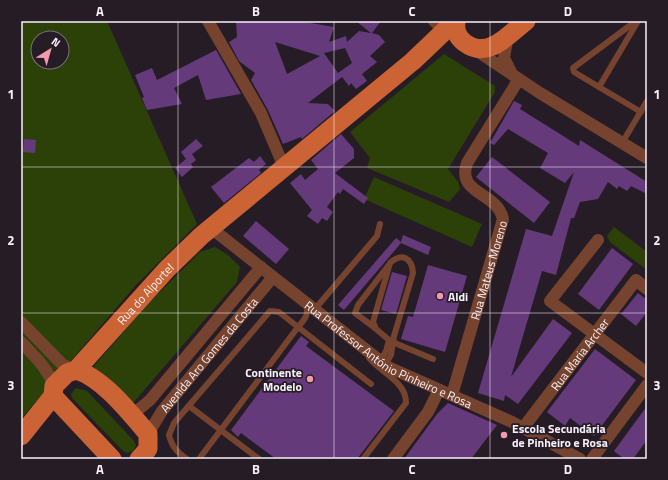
<svg xmlns="http://www.w3.org/2000/svg" width="668" height="480" font-family="'Titillium Web',sans-serif">
  <style>
    .green { fill: #2c4108; fill-rule: evenodd }
    .building { fill: #643a7b; fill-rule: evenodd }
    .lines { fill: none; stroke-linecap: round; stroke-linejoin: round }
    .service { stroke: #76442e; stroke-width: 6 }
    .minor { stroke: #76442e; stroke-width: 12 }
    .primary { stroke: #cb6334; stroke-width: 19 }
    .grid { fill: none; stroke: #f7f0f8; stroke-width: 1; stroke-opacity: 0.55 }
    .poi-dot { fill: #f39aab; stroke: #261c26; stroke-width: 1.5 }
    .labels { text-anchor: middle; dominant-baseline: central; stroke-width: 3.5; stroke-linejoin: round; paint-order: stroke }
    .street-label { font-size: 12px; fill: #f7f0f8; stroke: #261c26 }
    .poi-label { font-size: 12px; font-weight: bold; fill: #f7f0f8; stroke: #261c26; text-anchor: start }
    .neatline { fill: none; stroke: #f7f0f8; stroke-width: 1.5 }
    .grid-label { font-size: 13px; text-anchor: middle; font-weight: bold; fill: #f7f0f8 }
  </style>
  <rect width="100%" height="100%" fill="#261c26"/>
  <g class="green">
    <path d="M21,21H107L197,224L136,285L21,419ZM38,38H62V62H38Z"/>
    <polygon points="444,54 495,86 495,92 448,169 458,182 460,189 449,202 367,168 370,158 350,132"/>
    <polygon points="374,177 482,224 472,247 364,199"/>
    <polygon points="614,227 647,252 647,270 610,242 607,236"/>
    <polygon points="215,247 228,255 240,267 237,282 134,402 126,409 87,374 148,304 200,252"/>
    <polygon points="76,388 87,391 133,440 136,445 133,451 127,453 122,450 72,398 71,394"/>
  </g>
  <g class="building">
    <path d="M236,21H299L334,27L329,42L346,36L347,42L359,31L371,33L356,21H381L372,33L379,35L385,42L370,56L377,62L362,74L367,81L356,89L351,83L349,86L342,77L308,103L328,104L335,111L302,139L301,137L283,144L268,110L251,80L255,73L239,61L229,42L237,37ZM275,42L320,56L287,74ZM345,48L352,63L338,73L324,53Z"/>
    <polygon points="216,50 241,94 206,100 198,75 174,88 182,104 147,110 142,98 144,97 135,75 152,68 157,80"/>
    <polygon points="514,101 522,105 520,109 560,134 579,146 580,140 647,182 647,194 631,186 627,191 619,186 617,189 608,182 598,199 580,202 574,218 571,218 556,275 542,271 511,377 553,319 572,333 518,404 505,395 504,401 478,393 526,229 552,236 574,172 565,183 540,168 548,153 508,129 494,145 490,143"/>
    <polygon points="341,134 354,149 354,158 335,173 368,198 364,204 343,189 340,194 338,192 327,207 333,212 327,221 322,218 318,224 307,216 312,210 290,183 301,174 305,180 318,169 311,160"/>
    <polygon points="24,139 36,140 35,153 23,152"/>
    <polygon points="196,139 203,146 192,154 196,160 191,164 193,167 182,177 175,168 186,159 181,152"/>
    <polygon points="260,156 266,164 259,170 261,173 224,203 211,187 249,158 254,162"/>
    <polygon points="492,157 550,202 534,223 476,177"/>
    <polygon points="256,221 289,249 276,264 243,236"/>
    <polygon points="403,235 431,247 428,255 401,243 344,310 338,305 396,238 401,242"/>
    <polygon points="612,248 633,264 599,310 578,294"/>
    <polygon points="428,265 467,276 445,352 401,339 408,316 413,317"/>
    <polygon points="392,272 407,276 396,314 381,310"/>
    <polygon points="638,293 647,300 647,312 636,326 621,314"/>
    <polygon points="301,336 309,342 306,346 394,411 357,459 276,459 241,433 238,437 231,430"/>
    <polygon points="595,349 636,380 594,436 570,418 565,426 547,412"/>
    <polygon points="448,403 497,425 471,459 404,459 437,414"/>
    <polygon points="647,406 647,440 633,459 624,459 614,451"/>
  </g>
  <g class="lines">
    <g class="service">
      <polyline points="638,21 599,87 641,112"/>
      <polyline points="599,87 574,72 573,68 636,21"/>
      <polyline points="622,143 647,101"/>
      <polyline points="315,309 377,236 380,224"/>
      <polyline points="375,328 355,313 358,305 388,266"/>
      <polyline points="390,341 433,359"/>
      <path d="M380,361L386,351L389,340L376,329L373,322L390,263C402,252 412,258 413,273L394,336L391,355L385,365"/>
      <polyline points="189,406 259,459"/>
      <path d="M187,459C177,452 172,447 169,435L174,423L270,311L279,312L298,327C305,319 309,315 306,304"/>
      <polyline points="199,459 298,327 371,384"/>
      <path d="M363,459L406,403C406,381 381,373 369,358"/>
    </g>
    <g class="minor">
      <polyline points="208,21 261,113 284,167"/>
      <polyline points="434,21 445,31"/>
      <polyline points="508,35 504,58 511,72"/>
      <polyline points="474,49 540,93 647,158"/>
      <path id="s1" d="M211,228L388,367L512,422L580,459"/>
      <polyline points="598,240 550,301 647,373"/>
      <polyline points="21,322 62,364 73,370"/>
      <path d="M21,342C34,356 47,367 54,386"/>
      <path id="s2" d="M452,395L503,219C497,191 456,195 467,163L519,79"/>
      <polyline points="132,415 150,400 261,267"/>
      <path id="s3" d="M523,428L636,280L647,289"/>
      <path id="s4" d="M148,434L162,411L273,277"/>
      <polyline points="393,459 428,412 439,390"/>
      <polyline points="592,459 647,385"/>
    </g>
    <g class="primary">
      <path d="M456,21C455,31 457,37 465,43C488,60 508,35 526,21"/>
      <path id="s5" d="M76,370L167,269L201,236L413,61L455,21"/>
      <polyline points="21,436 53,396"/>
      <path d="M112,459L53,396L54,386L67,373L76,370C103,378 130,413 148,434V449L139,459"/>
    </g>
  </g>
  <path class="grid" d="M178,21V459M334,21V459M490,21V459M21,167H647M21,313H647"/>
  <g class="poi-dot">
    <circle cx="440" cy="296" r="4"/>
    <circle cx="310" cy="379" r="4"/>
    <circle cx="504" cy="435" r="4"/>
  </g>
  <g class="labels">
    <g class="street-label">
      <text stroke="none"><textPath href="#s2" startOffset="130">Rua Mateus Moreno</textPath></text>
      <text stroke="none"><textPath href="#s5" startOffset="103">Rua do Alportel</textPath></text>
      <text stroke="none"><textPath href="#s1" startOffset="219">Rua Professor António Pinheiro e Rosa</textPath></text>
      <text stroke="none"><textPath href="#s3" startOffset="93">Rua Maria Archer</textPath></text>
      <text stroke="none"><textPath href="#s4" startOffset="100">Avenida Aro Gomes da Costa</textPath></text>
    </g>
    <g class="poi-label">
      <text x="448" y="296">Aldi</text>
      <text x="302" y="372" text-anchor="end">Continente<tspan x="302" dy="14">Modelo</tspan></text>
      <text x="512" y="428">Escola Secundária<tspan x="512" dy="14">de Pinheiro e Rosa</tspan></text>
    </g>
  </g>
  <rect width="668" height="480" fill="none" stroke="#261c26" stroke-width="44"/>
  <g transform="translate(50 50) rotate(37)"><circle r="19" fill="#261c26" stroke="#7a717a"/>
  <path d="M0-3L7 15L0 10L-7 15Z" fill="#f39aab"/>
  <text y="-6" font-size="11" font-weight="bold" text-anchor="middle" fill="#f7f0f8">N</text>
  </g>
  <rect x="22" y="22" width="624" height="436" class="neatline"/>
  <g class="grid-label">
    <text x="100" y="16">A</text>
    <text x="256" y="16">B</text>
    <text x="412" y="16">C</text>
    <text x="568" y="16">D</text>
    <text x="11" y="99">1</text>
    <text x="657" y="99">1</text>
    <text x="11" y="245">2</text>
    <text x="657" y="245">2</text>
    <text x="11" y="390">3</text>
    <text x="657" y="390">3</text>
    <text x="100" y="474">A</text>
    <text x="256" y="474">B</text>
    <text x="412" y="474">C</text>
    <text x="568" y="474">D</text>
  </g>
</svg>
